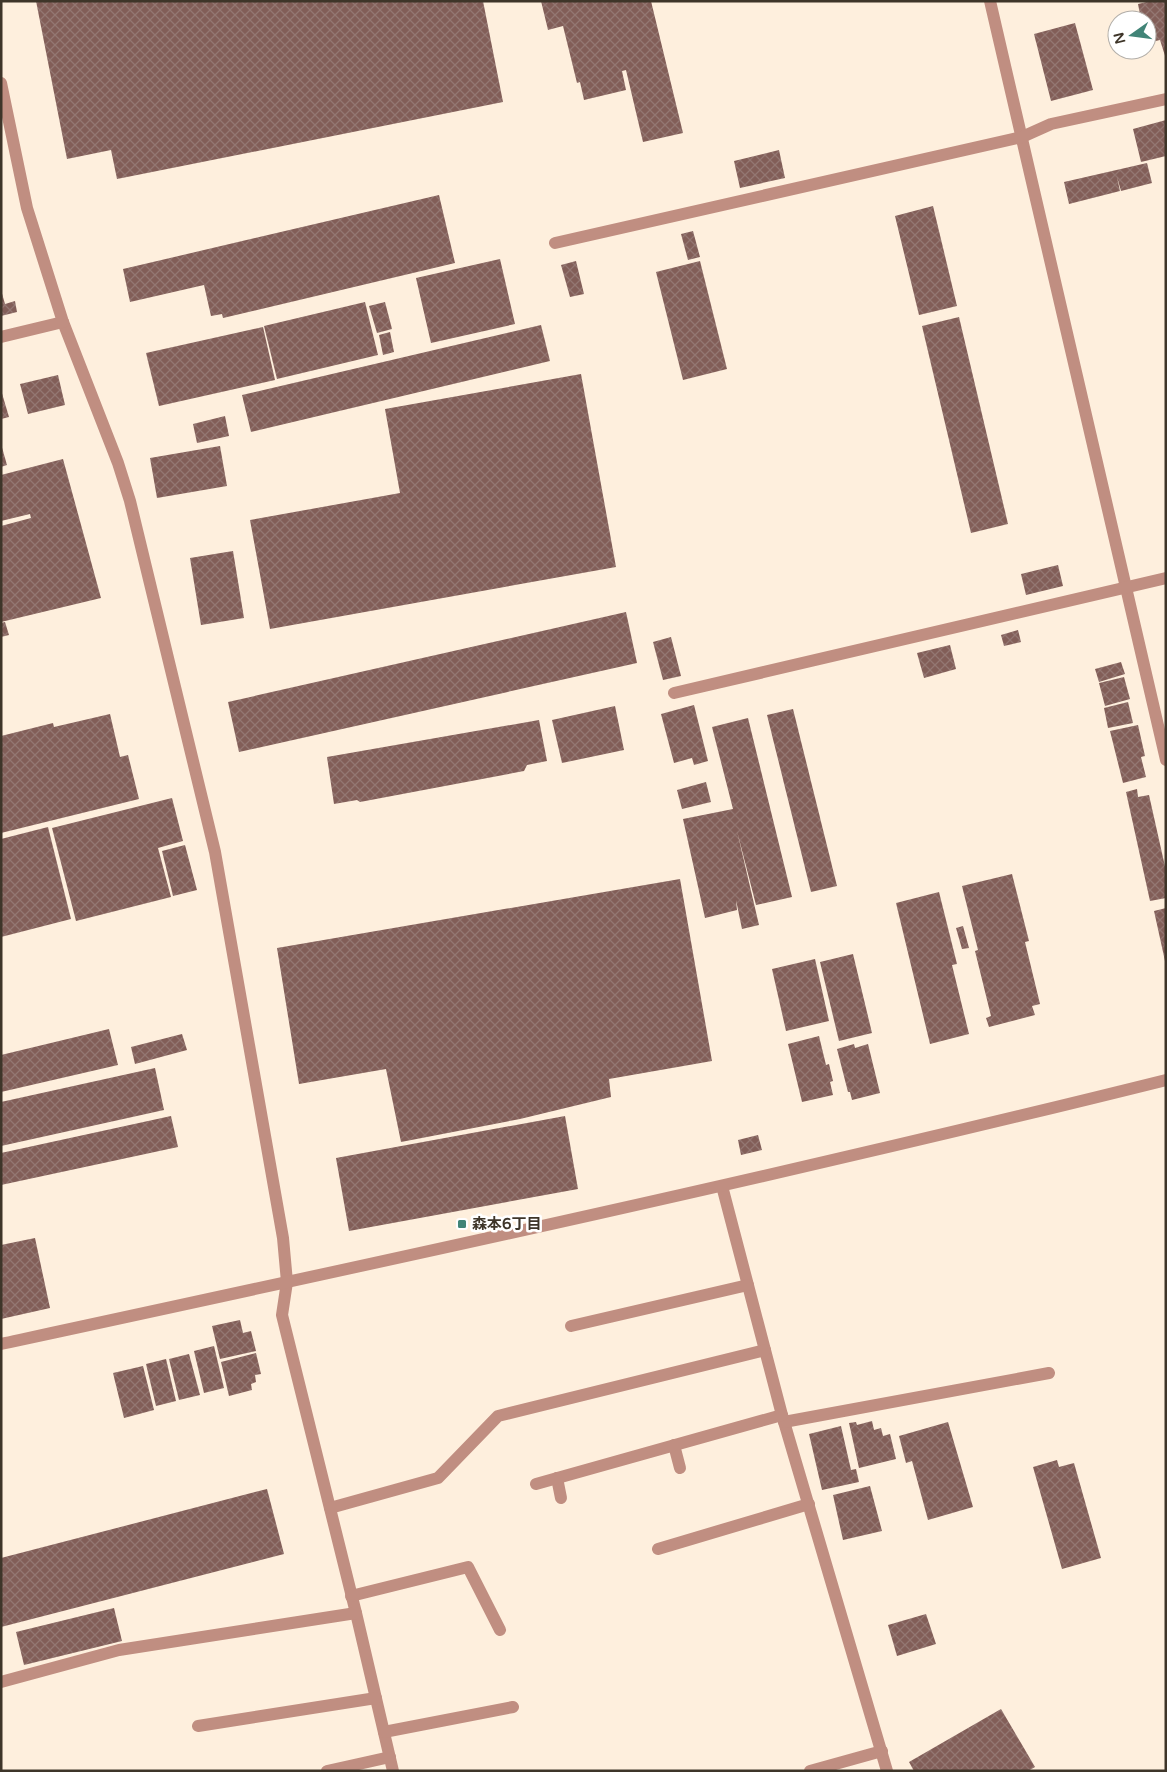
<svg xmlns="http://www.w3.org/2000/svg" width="1167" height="1772" font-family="'Varela Round','Noto Sans JP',sans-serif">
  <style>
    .building { fill: url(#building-cross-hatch) }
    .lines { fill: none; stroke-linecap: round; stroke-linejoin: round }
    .minor { stroke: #c08e81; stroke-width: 12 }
    .poi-dot { fill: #418477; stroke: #fff; stroke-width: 2 }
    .labels { text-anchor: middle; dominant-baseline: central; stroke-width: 5; stroke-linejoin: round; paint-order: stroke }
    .poi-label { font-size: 15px; font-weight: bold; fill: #3e3529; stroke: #fff; text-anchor: start }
  </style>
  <defs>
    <pattern id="building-cross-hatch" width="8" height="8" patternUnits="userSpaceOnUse" patternTransform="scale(1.25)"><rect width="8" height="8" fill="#825e58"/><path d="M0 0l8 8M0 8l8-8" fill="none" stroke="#937772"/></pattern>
  </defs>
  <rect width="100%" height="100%" fill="#feefdd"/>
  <g class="building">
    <polygon points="36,1 483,1 503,102 117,179 111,150 67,159"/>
    <polygon points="541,1 651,1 683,133 643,142 626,70 622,71 626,90 584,100 580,82 577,83 563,26 548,30"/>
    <polygon points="1151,1 1166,1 1166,59 1160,40 1147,43 1147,20 1141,20 1138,4"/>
    <polygon points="1075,23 1093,90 1051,101 1034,34"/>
    <polygon points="1166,120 1166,156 1141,162 1133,129"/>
    <polygon points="779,150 785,178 740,188 734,161"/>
    <polygon points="1147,163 1152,183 1121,191 1117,177 1120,191 1069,204 1064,182"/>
    <polygon points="439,195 455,263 223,318 222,314 211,316 204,285 130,302 123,269"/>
    <polygon points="933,206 957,306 919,315 895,216"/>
    <polygon points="693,231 700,257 688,260 681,234"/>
    <polygon points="500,259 515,324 431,343 416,278"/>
    <polygon points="576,261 584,294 570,297 561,265"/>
    <polygon points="700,261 727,369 683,380 656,272"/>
    <polygon points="1,290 5,304 15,301 17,312 1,316"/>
    <polygon points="365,302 378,355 277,379 264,326"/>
    <polygon points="385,302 392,329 377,333 369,306"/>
    <polygon points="959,317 1008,524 971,533 922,326"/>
    <polygon points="541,325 550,361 251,432 242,395"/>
    <polygon points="263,327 275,380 159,406 146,353"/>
    <polygon points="390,332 394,352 383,355 379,335"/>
    <polygon points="581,374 616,567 270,629 250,520 400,493 385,409"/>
    <polygon points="58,375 65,405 28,414 20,384"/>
    <polygon points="1,390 9,417 1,419"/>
    <polygon points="225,416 229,436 197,443 193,424"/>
    <polygon points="1,444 7,465 1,467"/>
    <polygon points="220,446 227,486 157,498 150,458"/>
    <polygon points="63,459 101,598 1,622 1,526 31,518 30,514 1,521 1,475"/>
    <polygon points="233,551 244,618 201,625 190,558"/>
    <polygon points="1058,565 1063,586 1026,595 1021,574"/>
    <polygon points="626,612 637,663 239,752 228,702"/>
    <polygon points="5,622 9,635 1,637 1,623"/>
    <polygon points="1018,630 1021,642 1004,646 1001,635"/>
    <polygon points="671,637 681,676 663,680 653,642"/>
    <polygon points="950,645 956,669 924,678 917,653"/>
    <polygon points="1121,662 1125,674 1099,682 1095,669"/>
    <polygon points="1124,677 1130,699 1105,706 1099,683"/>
    <polygon points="1128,702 1133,723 1108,728 1104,708"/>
    <polygon points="694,705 708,761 694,765 692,758 674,763 661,714"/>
    <polygon points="615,706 624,750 562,763 552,720"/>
    <polygon points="793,709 837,886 811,892 767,715"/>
    <polygon points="110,714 120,757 128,755 139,799 1,833 1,736 53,723 54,727"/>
    <polygon points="748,718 792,897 756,905 737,831 759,925 742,929 736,900 737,910 705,918 683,819 733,809 712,727"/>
    <polygon points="539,720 547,761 527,765 524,771 360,802 357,800 334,804 327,757"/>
    <polygon points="1138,725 1145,756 1141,757 1146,777 1123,783 1110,731"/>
    <polygon points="706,782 711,802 682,809 677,790"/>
    <polygon points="1137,789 1138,797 1149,795 1166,871 1166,898 1150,901 1126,792"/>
    <polygon points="172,798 183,841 158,848 171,897 76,921 52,828"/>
    <polygon points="48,827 71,919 1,937 1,839"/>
    <polygon points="185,845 197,890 173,896 162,851"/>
    <polygon points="1012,874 1029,941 1025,942 1040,1004 1032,1006 1035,1015 989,1027 986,1018 991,1016 975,951 978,950 962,886"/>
    <polygon points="680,879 712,1061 609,1079 611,1097 520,1119 401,1142 386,1069 299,1084 277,948"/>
    <polygon points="939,892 957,964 952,965 969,1034 930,1044 896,903"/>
    <polygon points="1166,908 1166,960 1165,961 1154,911"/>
    <polygon points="963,926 969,948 962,949 956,928"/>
    <polygon points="853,954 872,1033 839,1041 820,962"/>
    <polygon points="815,959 829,1021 786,1031 772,969"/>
    <polygon points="109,1029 118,1065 1,1092 1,1055"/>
    <polygon points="182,1034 187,1050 135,1064 131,1047"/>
    <polygon points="819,1036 826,1065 829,1064 833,1081 830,1082 833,1095 802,1102 788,1044"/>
    <polygon points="854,1044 855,1048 868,1044 880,1093 852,1100 850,1092 848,1092 837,1049"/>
    <polygon points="155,1068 164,1110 1,1146 1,1102"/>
    <polygon points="171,1116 178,1147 1,1185 1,1153"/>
    <polygon points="565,1116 578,1189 349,1231 336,1158"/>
    <polygon points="758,1135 762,1150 741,1155 738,1140"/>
    <polygon points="35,1238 50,1308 1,1319 1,1245"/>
    <polygon points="240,1320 243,1333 251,1331 256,1351 220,1359 212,1326"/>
    <polygon points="214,1346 224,1388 204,1393 194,1351"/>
    <polygon points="256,1353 261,1374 255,1375 256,1382 251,1384 252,1390 229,1396 221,1362"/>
    <polygon points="189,1354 200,1395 179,1400 169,1359"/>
    <polygon points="166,1359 176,1401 156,1406 146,1364"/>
    <polygon points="143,1366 154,1410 124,1418 113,1373"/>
    <polygon points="872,1421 874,1430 881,1428 883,1436 890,1434 896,1459 859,1468 849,1423 856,1422 857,1425"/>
    <polygon points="948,1422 973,1507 928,1520 912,1461 906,1463 899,1436"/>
    <polygon points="841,1426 851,1470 856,1469 859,1482 822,1490 809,1434"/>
    <polygon points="1057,1460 1059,1467 1074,1463 1101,1558 1062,1569 1033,1467"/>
    <polygon points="870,1486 882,1531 843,1540 833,1495"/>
    <polygon points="267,1489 284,1554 1,1627 1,1558"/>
    <polygon points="114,1608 122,1641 24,1665 16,1632"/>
    <polygon points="926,1614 936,1644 897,1656 888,1625"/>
    <polygon points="1001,1709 1035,1767 1028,1771 914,1771 909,1762"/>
  </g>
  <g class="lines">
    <g class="minor">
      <polyline points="990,1 1166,760"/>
      <polyline points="1,83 27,208 63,322 118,463 130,501 215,852 283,1238 287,1282 282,1315 356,1613 393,1771"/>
      <polyline points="555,243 1022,137 1051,124 1166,99"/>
      <polyline points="1,337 63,322"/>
      <polyline points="674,693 1166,578"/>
      <polyline points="722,1186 782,1415 887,1771"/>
      <polyline points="571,1326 748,1285"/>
      <path d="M1,1344C390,1260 780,1176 1166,1080"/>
      <polyline points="784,1422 1049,1373"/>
      <polyline points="674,1445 680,1468"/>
      <polyline points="557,1478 561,1498"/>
      <polyline points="536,1484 782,1415"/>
      <polyline points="330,1508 438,1478 498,1416 765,1350"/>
      <polyline points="658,1549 809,1504"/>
      <polyline points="351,1596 468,1567 500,1630"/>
      <polyline points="1,1682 119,1650 356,1613"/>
      <polyline points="198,1726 376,1698"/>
      <polyline points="384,1732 513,1707"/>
      <polyline points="327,1771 390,1757"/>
      <polyline points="810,1771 882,1751"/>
    </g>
  </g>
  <rect class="poi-dot" x="457" y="1219" width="10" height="10" rx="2.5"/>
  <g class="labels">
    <g class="poi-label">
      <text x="472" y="1224">森本6丁目</text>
    </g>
  </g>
  <rect width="1167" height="1772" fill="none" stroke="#3e3529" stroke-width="5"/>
  <g transform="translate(1132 35) rotate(256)"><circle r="24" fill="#ffffff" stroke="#b2aea9"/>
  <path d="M0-4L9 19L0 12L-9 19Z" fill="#418477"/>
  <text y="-8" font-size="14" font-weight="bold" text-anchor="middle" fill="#3e3529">N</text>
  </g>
</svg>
